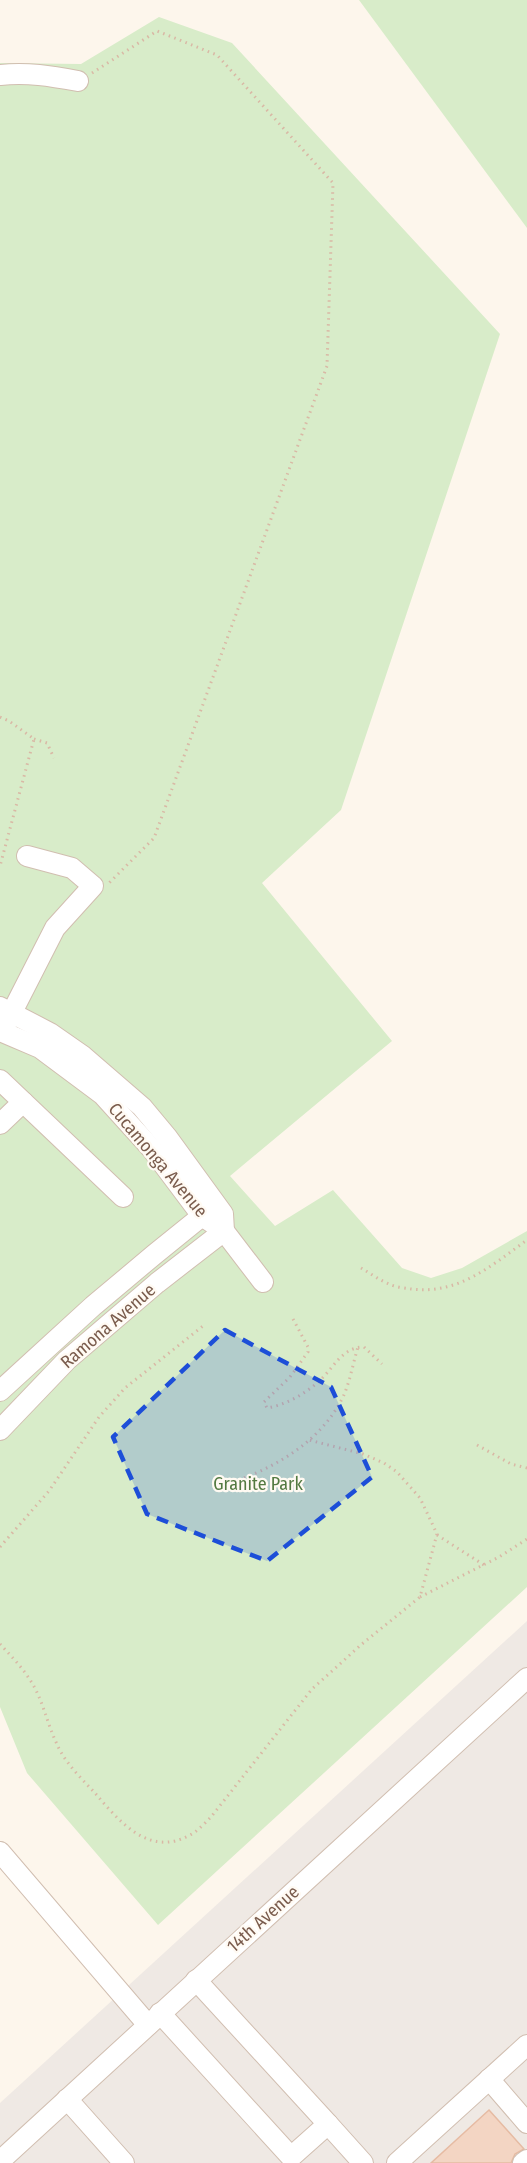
<svg xmlns="http://www.w3.org/2000/svg" width="527" height="2163" font-family="'Fira Sans Condensed',sans-serif">
  <style>
    .industrial { fill: #efe9e4 }
    .green { fill: #d8ecc9 }
    .building { fill: #f3d5c3; stroke: #e6bba3; stroke-width: 1.5 }
    .lines { fill: none; stroke-linecap: round; stroke-linejoin: round }
    .minor-casing { stroke: #d1beb0; stroke-width: 22 }
    .path { stroke: #d9b8a5; stroke-width: 3; stroke-dasharray: 1.5 4.5; stroke-linecap: butt }
    .minor { stroke: #fff; stroke-width: 20 }
    .marked { fill: #1d4ed8; fill-opacity: 0.2; stroke: #1d4ed8; stroke-width: 4.5; stroke-dasharray: 12 8; stroke-linejoin: round }
    .labels { text-anchor: middle; dominant-baseline: central; stroke-width: 4.5; stroke-linejoin: round; paint-order: stroke }
    .street-label { font-size: 18px; fill: #7a5c4d; stroke: #fffaf3 }
    .park-label { font-size: 18px; fill: #537a41; stroke: #fffaf3 }
  </style>
  <rect width="100%" height="100%" fill="#fdf6ec"/>
  <polygon class="industrial" points="527,1621 527,2163 0,2163 0,2103"/>
  <g class="green">
    <polygon points="359,0 527,0 527,228"/>
    <polygon points="159,17 232,43 500,334 341,810 262,883 392,1041 230,1176 275,1226 333,1190 402,1268 431,1278 462,1268 527,1231 527,1587 158,1925 27,1773 0,1707 0,63 81,64"/>
  </g>
  <polygon class="building" points="489,2110 524,2149 515,2154 511,2163 431,2163"/>
  <g class="lines">
    <g class="minor-casing">
      <g id="minor">
        <path d="M0,75C27,72 51,76 78,81"/>
        <polyline points="0,1007 50,1033 83,1056 142,1107 167,1137 223,1214 224,1231"/>
        <polyline points="7,1022 55,928 93,886 72,868 27,856"/>
        <polyline points="0,1031 40,1048 103,1095 151,1148 202,1216 224,1231 263,1282"/>
        <polyline points="0,1080 123,1197"/>
        <polyline points="0,1124 23,1102"/>
        <polyline points="0,1391 93,1306 155,1254 202,1216 214,1215"/>
        <polyline points="0,1430 67,1360 157,1283 224,1231"/>
        <polyline points="0,1852 148,2025"/>
        <polyline points="160,2013 291,2157 328,2124 196,1980"/>
        <polyline points="489,2079 527,2123"/>
        <polyline points="67,2099 124,2163"/>
        <polyline points="328,2124 363,2163"/>
        <polyline points="0,2161 527,1678"/>
        <polyline points="397,2163 527,2045"/>
        <polyline points="523,2163 527,2160"/>
      </g>
    </g>
    <g class="path">
      <polyline points="92,73 157,31 217,55 333,183 327,366 154,838 109,883"/>
      <polyline points="0,717 9,721 34,739 0,866"/>
      <polyline points="34,739 47,743 54,758"/>
      <path d="M361,1268C370,1273 379,1280 389,1284C395,1287 404,1288 411,1289C458,1295 491,1266 527,1240"/>
      <path d="M293,1319L308,1347V1352L290,1377L264,1402L267,1408C285,1405 303,1395 317,1383C333,1370 341,1347 364,1347L382,1364"/>
      <polyline points="477,1445 511,1464 527,1468"/>
      <path d="M244,1478C285,1462 323,1437 343,1397C350,1382 353,1363 358,1347"/>
      <polyline points="437,1535 484,1565"/>
      <polyline points="0,1547 49,1491 99,1417 125,1388 203,1326"/>
      <polyline points="420,1597 499,1557 527,1539"/>
      <path d="M0,1644C11,1656 23,1668 32,1683C43,1701 47,1723 56,1742C64,1762 81,1778 95,1793C119,1821 149,1858 190,1835C198,1831 205,1823 211,1817L312,1689L362,1644L420,1597L437,1534L420,1498L397,1472L384,1463L363,1454L309,1440"/>
    </g>
    <use href="#minor" class="minor"/>
  </g>
  <path class="marked" d="M225,1330L331,1387L372,1477L267,1561L147,1514L113,1437Z"/>
  <g class="labels">
    <g class="street-label">
      <text transform="translate(158 1160) rotate(50)">Cucamonga Avenue</text>
      <text transform="translate(108 1326) rotate(-41)">Ramona Avenue</text>
      <text transform="translate(263 1919) rotate(-42)">14th Avenue</text>
    </g>
    <g class="park-label">
      <text x="258" y="1484">Granite Park</text>
    </g>
  </g>
</svg>
